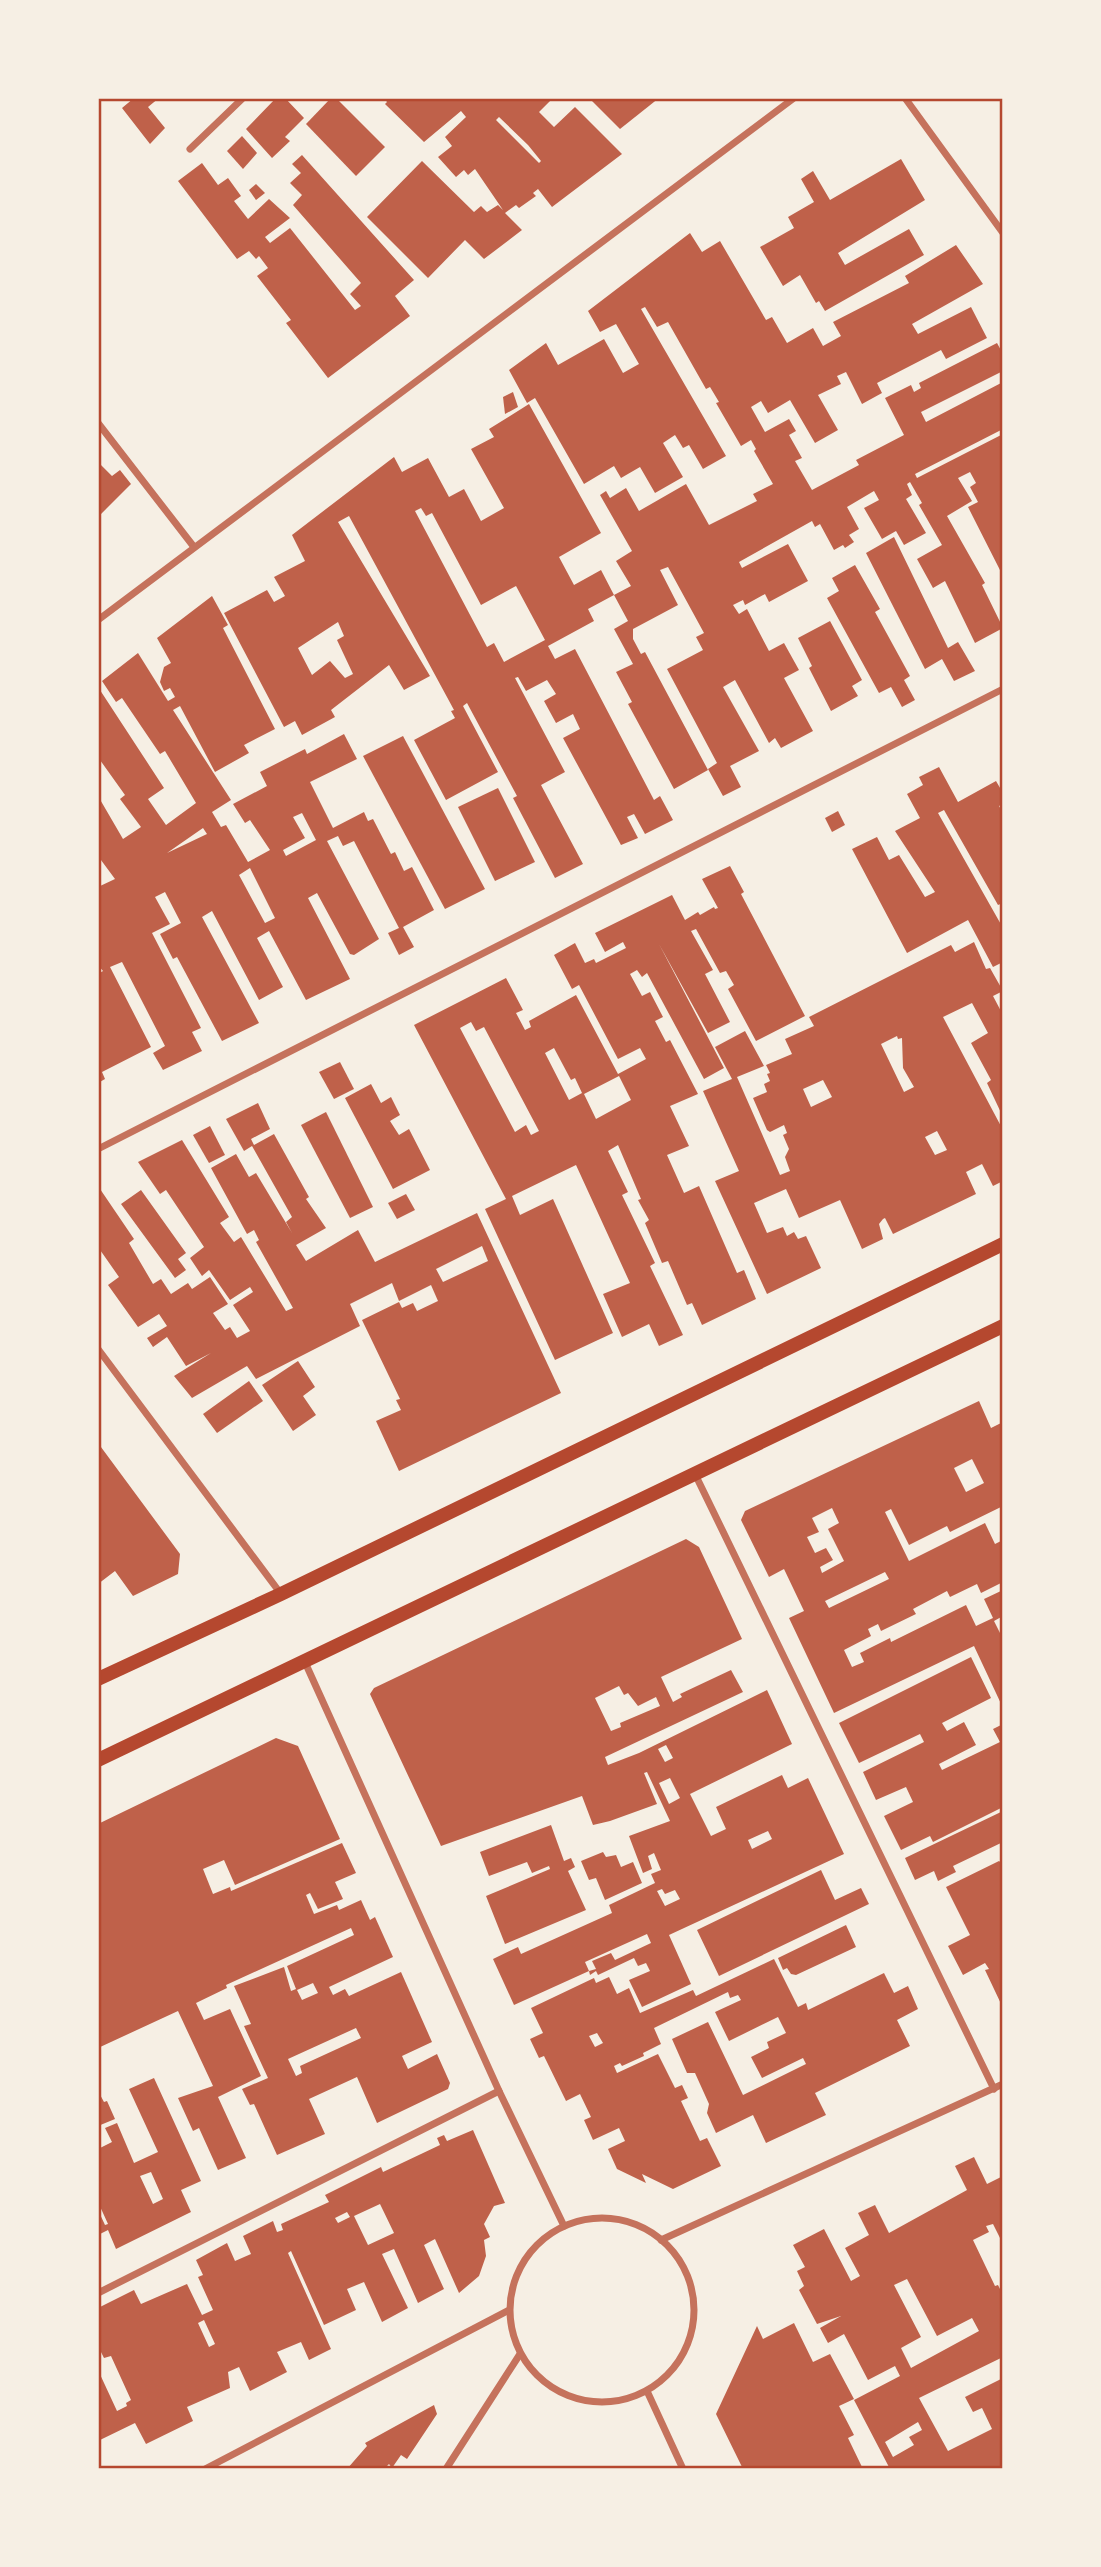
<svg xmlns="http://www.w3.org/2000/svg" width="1101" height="2567" font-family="'Work Sans',sans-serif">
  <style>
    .building { fill: #bf614a; fill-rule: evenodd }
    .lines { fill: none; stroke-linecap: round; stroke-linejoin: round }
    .minor { stroke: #c5725c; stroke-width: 7 }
    .secondary { stroke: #b5482f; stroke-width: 14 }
    .neatline { fill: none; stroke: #b5482f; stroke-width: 2.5 }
  </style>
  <rect width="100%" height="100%" fill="#f6efe4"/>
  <g class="building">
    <polygon points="134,98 159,98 148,107 165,128 150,144 122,108"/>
    <polygon points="276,98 285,98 304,118 285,137 290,141 272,158 246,129"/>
    <polygon points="331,98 336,98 385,147 356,176 306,124"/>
    <path d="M384,98H553L539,112L554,127L575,107L622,154L552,207L538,189L533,193L536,196L519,208L516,205L505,213L522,230L484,259L465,240L428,278L367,217L422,161L474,212L481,206L487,212L498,205L503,210L475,169L468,175L464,170L456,177L438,157L452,146L445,137L466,117L461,111L424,142L385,104L387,102ZM499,117L528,145L541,161L539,163L496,120Z"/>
    <polygon points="589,98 659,98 620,129"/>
    <polygon points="242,136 257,153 243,169 227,151"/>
    <polygon points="302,155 414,280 395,296 410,316 328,378 286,323 291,320 257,276 268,268 259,256 256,259 249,251 237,259 178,181 202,163 218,185 228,178 241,196 234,201 248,219 269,199 290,218 265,237 270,243 290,228 355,310 361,306 350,294 361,283 293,205 302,195 290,183 301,173 292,164"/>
    <polygon points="901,159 925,200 838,253 845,265 909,229 924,255 825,311 819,301 816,303 800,275 783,286 760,247 794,228 788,217 814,202 801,179 813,171 830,200"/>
    <polygon points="256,184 265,193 256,200 249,190"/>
    <polygon points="690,233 702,252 720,241 766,320 772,317 787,343 813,328 823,346 841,336 833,322 909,283 905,276 956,245 983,284 912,324 918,334 971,307 987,338 946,359 941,350 877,383 882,393 862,404 846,372 837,376 841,384 818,395 838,430 815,443 790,400 768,413 761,401 751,407 765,432 789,419 796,431 789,435 802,458 795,461 812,490 859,465 856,460 904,435 885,398 911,385 914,392 921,388 919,383 997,343 1003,354 1003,371 921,412 926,422 1003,382 1003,429 915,474 917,478 1003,434 1003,576 968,507 978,502 970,487 976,483 970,472 958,478 972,501 947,516 985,583 982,585 1003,628 975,643 945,581 933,588 917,559 942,545 919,505 922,503 910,482 907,484 912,495 906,499 926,533 904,545 896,531 882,539 864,508 879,500 874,491 847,507 859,529 849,535 854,542 845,548 843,545 834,550 820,524 815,527 812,521 739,562 742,568 788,544 808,581 769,602 765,594 745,605 743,600 733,605 739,614 747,609 769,651 784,643 799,670 784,678 813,731 781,748 775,738 769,743 735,680 723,687 759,751 730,766 741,787 723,796 708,769 717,763 667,669 703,650 696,637 704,633 668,567 660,570 678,605 633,629 633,639 641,654 645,652 708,770 674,789 628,704 632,702 616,672 633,664 614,629 628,621 614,595 631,586 616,561 632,551 600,495 606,491 610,498 626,488 639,511 686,484 709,525 757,501 753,494 773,484 754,451 756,449 751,440 741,446 716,403 719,402 710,387 706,389 668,322 657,327 645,307 641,309 726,456 703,469 689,445 683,448 675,435 663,443 683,477 655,493 640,467 621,478 614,466 584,484 535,398 527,403 509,370 546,343 558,365 604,339 623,373 639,364 616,324 600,332 588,311"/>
    <polygon points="513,392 518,407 505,414 503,397"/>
    <path d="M529,404L601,533L559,557L574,585L601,570L614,595L588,609L594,621L548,646L555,659L575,649L654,800L660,796L673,820L645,834L634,814L627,817L638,838L621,845L563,738L580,729L573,714L556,723L544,701L556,694L547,680L526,691L518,677L515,678L565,772L541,785L583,864L555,878L513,798L517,796L467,703L463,706L498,772L446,800L414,740L455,718L451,711L454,710L349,516L338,522L430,676L404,690L389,665L331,710L335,717L302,735L295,721L284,727L224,613L267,590L274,602L285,596L274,577L305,561L292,535L394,457L402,472L428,458L449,497L464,489L481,521L504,508L471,449L494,437L489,429ZM421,508L426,516L432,513L481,605L516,586L545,640L504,662L494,643L487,647L415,511ZM338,622L344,636L337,640L353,674L345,678L330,661L312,675L298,648Z"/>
    <polygon points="98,462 112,476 120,470 131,484 98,517"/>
    <polygon points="894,537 948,648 958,642 975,671 954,681 942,659 925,669 866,553"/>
    <polygon points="855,565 880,609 875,612 910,676 904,680 915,700 902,707 891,687 879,693 827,598 839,591 832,578"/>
    <path d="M212,596L228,625L223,628L275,729L244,745L249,753L215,772L180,706L173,710L231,800L212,812L221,827L226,825L248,862L270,850L250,820L245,823L233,804L267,786L260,772L305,749L307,754L344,734L357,759L310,782L333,828L364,812L368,821L373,819L391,854L395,852L404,871L412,867L434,910L403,927L414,947L399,955L388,933L399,928L354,841L343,846L338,836L327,841L379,939L354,955L350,954L317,893L308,898L350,979L306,1000L269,931L257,938L283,987L259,1000L212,911L202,917L259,1023L222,1041L177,957L173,959L160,934L181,923L165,892L155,897L170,924L152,933L201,1028L192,1032L202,1051L163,1070L153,1053L165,1046L122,962L110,967L151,1047L102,1072L105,1079L98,1083V974L103,971L98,965V887L115,879L98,856V796L123,839L141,827L120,799L125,795L100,760L98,761V687L164,788L148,799L166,825L196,803L165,751L160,754L122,698L116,702L102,681L138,653L168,701L175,697L170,688L164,691L160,682L164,667L171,663L157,638ZM302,813L316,840L286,856L283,850L305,838L293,817ZM203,828L207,834L167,853ZM250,868L275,918L265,923L239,875Z"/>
    <polygon points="830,621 862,680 852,686 858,696 831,711 809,668 812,666 798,638"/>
    <polygon points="403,736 485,889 445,909 363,756"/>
    <polygon points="939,767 958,802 996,781 1003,793 1003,804 999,806 1003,813 1003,903 998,905 944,810 938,813 1003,928 1003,962 993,967 968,920 907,953 852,849 877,837 889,860 899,855 925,897 935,892 895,831 920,818 907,794 923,785 919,777"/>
    <polygon points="498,788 535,862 495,881 458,807"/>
    <polygon points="838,811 845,825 832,832 825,818"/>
    <path d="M730,866L744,892L741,894L805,1016L756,1041L728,989L734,985L726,971L720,973L696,929L691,931L713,970L705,974L730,1022L708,1033L659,944L724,1068L704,1079L647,973L642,977L637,970L630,974L642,996L650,992L663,1017L655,1021L666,1042L670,1040L698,1094L670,1106L689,1146L667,1155L684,1193L699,1186L737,1273L744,1270L756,1299L702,1325L692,1303L687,1305L668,1261L662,1263L645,1223L649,1220L638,1200L641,1199L618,1145L608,1151L628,1192L622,1195L655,1263L650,1266L683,1335L659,1346L649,1324L622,1337L603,1294L630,1283L576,1165L512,1196L520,1215L553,1199L613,1333L555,1360L485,1209L506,1199L414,1025L506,978L523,1010L516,1013L525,1030L531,1027L529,1021L576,995L618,1074L646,1059L640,1048L618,1059L579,985L572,989L554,955L575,943L585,963L594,959L596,963L626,948L623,942L605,952L595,933L672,895L685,920L698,912L700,915L714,907L715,909L718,908L702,879ZM471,1022L476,1031L484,1027L539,1131L531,1135L526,1125L515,1132L460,1028ZM554,1048L571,1080L575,1078L582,1093L569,1100L545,1053ZM619,1076L631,1100L596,1119L584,1094Z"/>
    <path d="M974,942L986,969L990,968L1003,991L993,996L1003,1015V1117L987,1083L991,1080L971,1043L988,1033L972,1003L943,1017L1003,1130V1181L993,1186L982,1164L966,1172L976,1194L893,1234L885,1218L883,1219L879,1224L883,1239L862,1249L840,1200L799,1218L786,1189L754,1203L767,1233L783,1227L787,1236L794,1232L798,1239L806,1236L821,1268L767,1294L715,1181L739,1171L703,1091L732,1079L715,1047L745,1031L764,1066L737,1077L780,1175L790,1171L785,1157L789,1149L783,1135L787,1133L784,1125L770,1132L767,1130L753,1098L767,1092L764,1084L770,1081L767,1074L770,1073L766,1065L792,1054L785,1039L814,1026L809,1017L951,945L955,952ZM897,1036L898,1039L902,1038L903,1068L914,1087L904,1092L881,1044ZM823,1080L832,1097L811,1107L803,1089ZM937,1131L947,1150L935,1155L925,1137Z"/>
    <polygon points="340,1062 354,1089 334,1099 319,1072"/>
    <polygon points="371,1084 381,1103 391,1097 400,1115 390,1121 399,1135 409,1129 430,1170 393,1189 345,1098"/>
    <path d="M258,1103L270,1129L251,1139L254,1145L274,1134L309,1197L306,1199L326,1228L296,1245L306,1261L358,1230L375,1262L477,1213L561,1393L399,1471L376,1421L401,1410L396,1400L400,1399L362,1320L399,1302L402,1308L413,1303L417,1311L438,1301L431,1285L399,1301L392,1283L350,1304L360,1326L256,1379L247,1366L192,1398L174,1376L211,1353L186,1366L167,1337L153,1347L147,1338L167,1326L159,1314L138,1327L108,1285L119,1277L98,1247V1186L134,1239L129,1243L153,1284L161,1279L171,1294L188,1283L192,1289L210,1277L228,1304L213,1313L225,1330L230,1327L237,1338L250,1331L233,1305L253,1292L250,1287L230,1300L209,1270L202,1276L190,1258L204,1247L166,1190L160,1194L138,1162L182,1140L229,1217L220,1223L234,1242L241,1237L286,1311L293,1308L256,1242L259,1240L254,1230L247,1234L211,1168L236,1154L249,1177L256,1173L292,1233L286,1222L292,1217L252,1146L244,1151L226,1119ZM482,1246L488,1261L443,1282L436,1269Z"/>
    <polygon points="326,1112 373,1207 350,1218 301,1125"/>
    <polygon points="210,1126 225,1155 209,1163 193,1135"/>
    <polygon points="141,1190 186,1253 178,1259 186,1270 175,1278 121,1204"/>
    <polygon points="406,1194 415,1210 397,1219 388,1203"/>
    <polygon points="298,1361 315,1387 303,1396 316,1415 293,1431 262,1385"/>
    <polygon points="249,1381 263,1401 217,1433 203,1414"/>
    <path d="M979,1401L991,1428L1003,1422V1506L950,1532L947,1526L909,1545L891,1509L885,1512L909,1561L985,1523L995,1544L1003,1540V1582L981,1593L977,1584L950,1597L947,1591L913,1609L916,1614L881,1631L878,1624L868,1629L871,1636L844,1650L852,1667L864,1662L860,1653L890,1638L891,1642L966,1605L976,1626L993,1618L984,1599L1003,1590V1616L994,1621L1003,1639V1708L974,1646L834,1713L789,1618L804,1611L784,1569L769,1577L741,1520L745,1511ZM972,1459L984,1483L966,1492L954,1468ZM832,1508L839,1523L828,1529L844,1561L822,1573L820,1567L833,1560L826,1548L815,1553L807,1537L819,1532L812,1518ZM885,1572L889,1579L829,1608L825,1601Z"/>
    <polygon points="98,1443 180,1554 178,1574 133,1596 115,1571 98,1584"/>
    <path d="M686,1539L699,1547L742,1639L661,1677L673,1702L682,1697L680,1694L731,1670L743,1692L605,1757L608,1765L639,1753L767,1690L792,1744L690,1794L711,1836L726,1829L716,1807L782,1775L788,1788L808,1778L844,1854L669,1935L691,1984L642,2007L629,1980L650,1971L646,1963L638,1966L634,1958L598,1975L596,1971L590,1975L589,1971L596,1969L592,1961L611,1953L615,1960L651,1943L647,1934L585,1962L589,1971L514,2005L493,1959L518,1947L521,1954L612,1913L609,1905L655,1883L651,1874L661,1870L654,1853L648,1856L652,1869L643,1873L629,1836L670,1821L647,1772L644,1773L657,1804L610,1821L593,1825L582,1796L441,1846L370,1694L374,1688ZM619,1686L624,1695L628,1693L638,1706L656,1697L660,1706L620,1723L621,1727L611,1731L595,1698ZM666,1745L673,1758L665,1762L658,1749ZM670,1778L680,1798L669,1804L659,1783ZM768,1831L772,1839L752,1849L748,1840ZM662,1889L665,1894L675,1890L680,1899L665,1906L657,1891Z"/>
    <polygon points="971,1657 991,1698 942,1723 947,1731 964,1722 976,1745 939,1764 942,1770 1000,1742 993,1729 1003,1724 1003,1807 933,1842 930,1836 901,1850 884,1816 913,1802 906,1787 876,1800 863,1772 924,1742 920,1734 859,1763 839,1723"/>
    <path d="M276,1738L298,1746L340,1839L235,1885L224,1860L203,1869L213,1894L230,1887L231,1891L342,1843L356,1873L335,1882L343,1899L318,1909L310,1893L306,1895L314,1914L337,1905L339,1910L361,1900L370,1920L375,1917L393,1957L329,1987L333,1995L345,1989L349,1996L401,1972L432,2042L402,2056L408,2069L437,2054L450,2083L448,2089L377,2123L357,2077L309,2099L325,2134L277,2155L254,2104L250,2105L242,2089L268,2078L244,2026L251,2024L234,1986L284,1967L291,1991L296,1989L287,1966L354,1935L351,1928L226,1985L227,1988L196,2003L204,2020L230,2009L261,2076L218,2097L246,2158L218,2170L199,2128L193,2131L178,2098L213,2086L178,2011L98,2048V1824ZM313,1983L318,1993L302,2000L297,1990ZM356,2028L361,2038L300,2066L302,2073L296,2076L288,2059Z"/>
    <polygon points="1003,1811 1003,1842 953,1866 956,1872 938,1881 934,1871 915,1880 905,1858"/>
    <polygon points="551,1825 564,1861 571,1858 575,1867 568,1871 586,1910 505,1944 486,1896 550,1869 549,1866 532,1873 527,1862 489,1876 480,1852"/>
    <polygon points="603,1852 606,1857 616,1855 621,1867 633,1862 642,1883 605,1900 596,1878 589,1880 581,1861"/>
    <polygon points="999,1861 1003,1864 1003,2008 985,1970 989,1969 985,1963 963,1975 948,1946 970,1935 946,1887"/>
    <polygon points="821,1870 835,1900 861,1888 869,1904 719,1976 697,1930"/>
    <polygon points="846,1925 856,1947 796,1975 791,1974 787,1968 783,1970 778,1958"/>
    <path d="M774,1959L798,2007L806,2003L808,2010L884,1973L894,1993L908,1986L918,2009L897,2020L910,2046L815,2093L826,2115L766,2143L753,2115L716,2133L707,2113L709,2104L695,2073H687L672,2039L708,2022L743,2095L806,2064L803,2058L762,2078L751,2057L769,2048L767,2042L786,2033L778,2017L729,2041L715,2012L741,2000L738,1995L730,1998L728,1992L654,2028L661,2044L643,2053L644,2056L622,2066L620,2063L614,2066L617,2073L658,2054L675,2088L682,2085L688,2098L681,2101L700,2141L707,2138L721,2166L673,2189L642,2174L646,2183L617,2169L608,2149L625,2141L619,2128L593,2140L584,2120L591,2117L580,2094L566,2101L544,2056L539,2058L530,2039L543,2033L531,2008L594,1978L596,1983L609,1977L617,1994L629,1988L640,2013L693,1990L696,1996ZM597,2033L603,2043L595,2047L589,2036Z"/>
    <path d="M154,2078L201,2181L181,2190L191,2212L116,2249L108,2230L98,2235V2210L105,2225L108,2224L98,2202V2149L112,2142L105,2128L117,2123L134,2163L158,2152L129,2089ZM151,2172L163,2199L153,2204L140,2176Z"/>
    <polygon points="98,2091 104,2102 107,2101 115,2119 98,2126"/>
    <path d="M473,2130L505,2203L494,2206L484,2224L490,2237L484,2240L486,2256L479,2276L459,2293L435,2239L424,2245L444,2289L418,2303L394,2249L382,2254L408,2308L382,2322L364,2282L347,2289L356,2310L324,2325L291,2251L288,2253L331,2349L309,2360L301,2342L277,2352L287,2372L250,2391L239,2367L228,2372L230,2388L187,2407L193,2421L146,2444L135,2423L100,2440L98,2370L117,2411L127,2406L126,2403L131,2400L111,2356L104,2358L98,2346V2308L134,2290L141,2304L187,2284L202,2315L213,2310L198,2277L203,2275L196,2260L227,2243L235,2261L251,2254L243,2236L273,2221L277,2232L283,2230L281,2224L329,2202L325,2195L381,2167L383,2172L440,2145L437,2138L444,2135L447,2141ZM380,2204L394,2233L368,2245L354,2216ZM347,2212L350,2217L338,2223L335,2218ZM204,2320L215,2344L209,2347L198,2323Z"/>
    <path d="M974,2157L987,2184L1003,2176V2244L993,2224L986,2226L989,2232L973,2240L995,2286L998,2285L1003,2295V2357L919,2398L948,2451L992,2429L982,2408L973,2412L965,2397L1003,2378V2469H890L854,2400L900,2376L895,2366L868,2380L844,2334L828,2343L820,2328L841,2316L817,2324L799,2290L804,2286L797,2271L805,2267L793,2245L824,2229L851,2281L860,2276L845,2248L869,2235L858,2213L875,2205L889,2233L967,2190L955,2166ZM907,2279L937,2336L972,2318L979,2331L911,2368L901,2348L921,2337L894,2285ZM918,2422L922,2430L909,2437L914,2445L893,2457L885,2442Z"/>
    <polygon points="794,2323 813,2362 830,2354 854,2399 839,2406 854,2435 848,2438 862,2467 860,2469 743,2469 716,2414 757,2326 763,2339"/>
    <polygon points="434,2405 437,2414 407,2459 401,2455 392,2468 389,2464 384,2469 347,2469 367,2446 365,2443"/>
  </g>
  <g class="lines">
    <g class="minor">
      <polyline points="905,98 1003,233"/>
      <polyline points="190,149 243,98"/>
      <polyline points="98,423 194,547"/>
      <polyline points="98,620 794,98"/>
      <polyline points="98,1149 1003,689"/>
      <polyline points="98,1349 281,1594"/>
      <polyline points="695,1474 994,2089"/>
      <polyline points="304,1660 499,2091 564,2226"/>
      <circle cx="602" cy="2310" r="92"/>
      <polyline points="661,2240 1003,2084"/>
      <polyline points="98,2293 499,2091"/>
      <polyline points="647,2391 683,2469"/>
      <polyline points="205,2469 509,2310"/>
      <polyline points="446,2469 520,2354"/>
    </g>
    <g class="secondary">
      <polyline points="98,1679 281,1594 1003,1244"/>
      <polyline points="98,1760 1003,1326"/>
    </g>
  </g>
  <rect width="1101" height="2567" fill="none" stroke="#f6efe4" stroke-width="200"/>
  <rect x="100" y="100" width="901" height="2367" class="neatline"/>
</svg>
